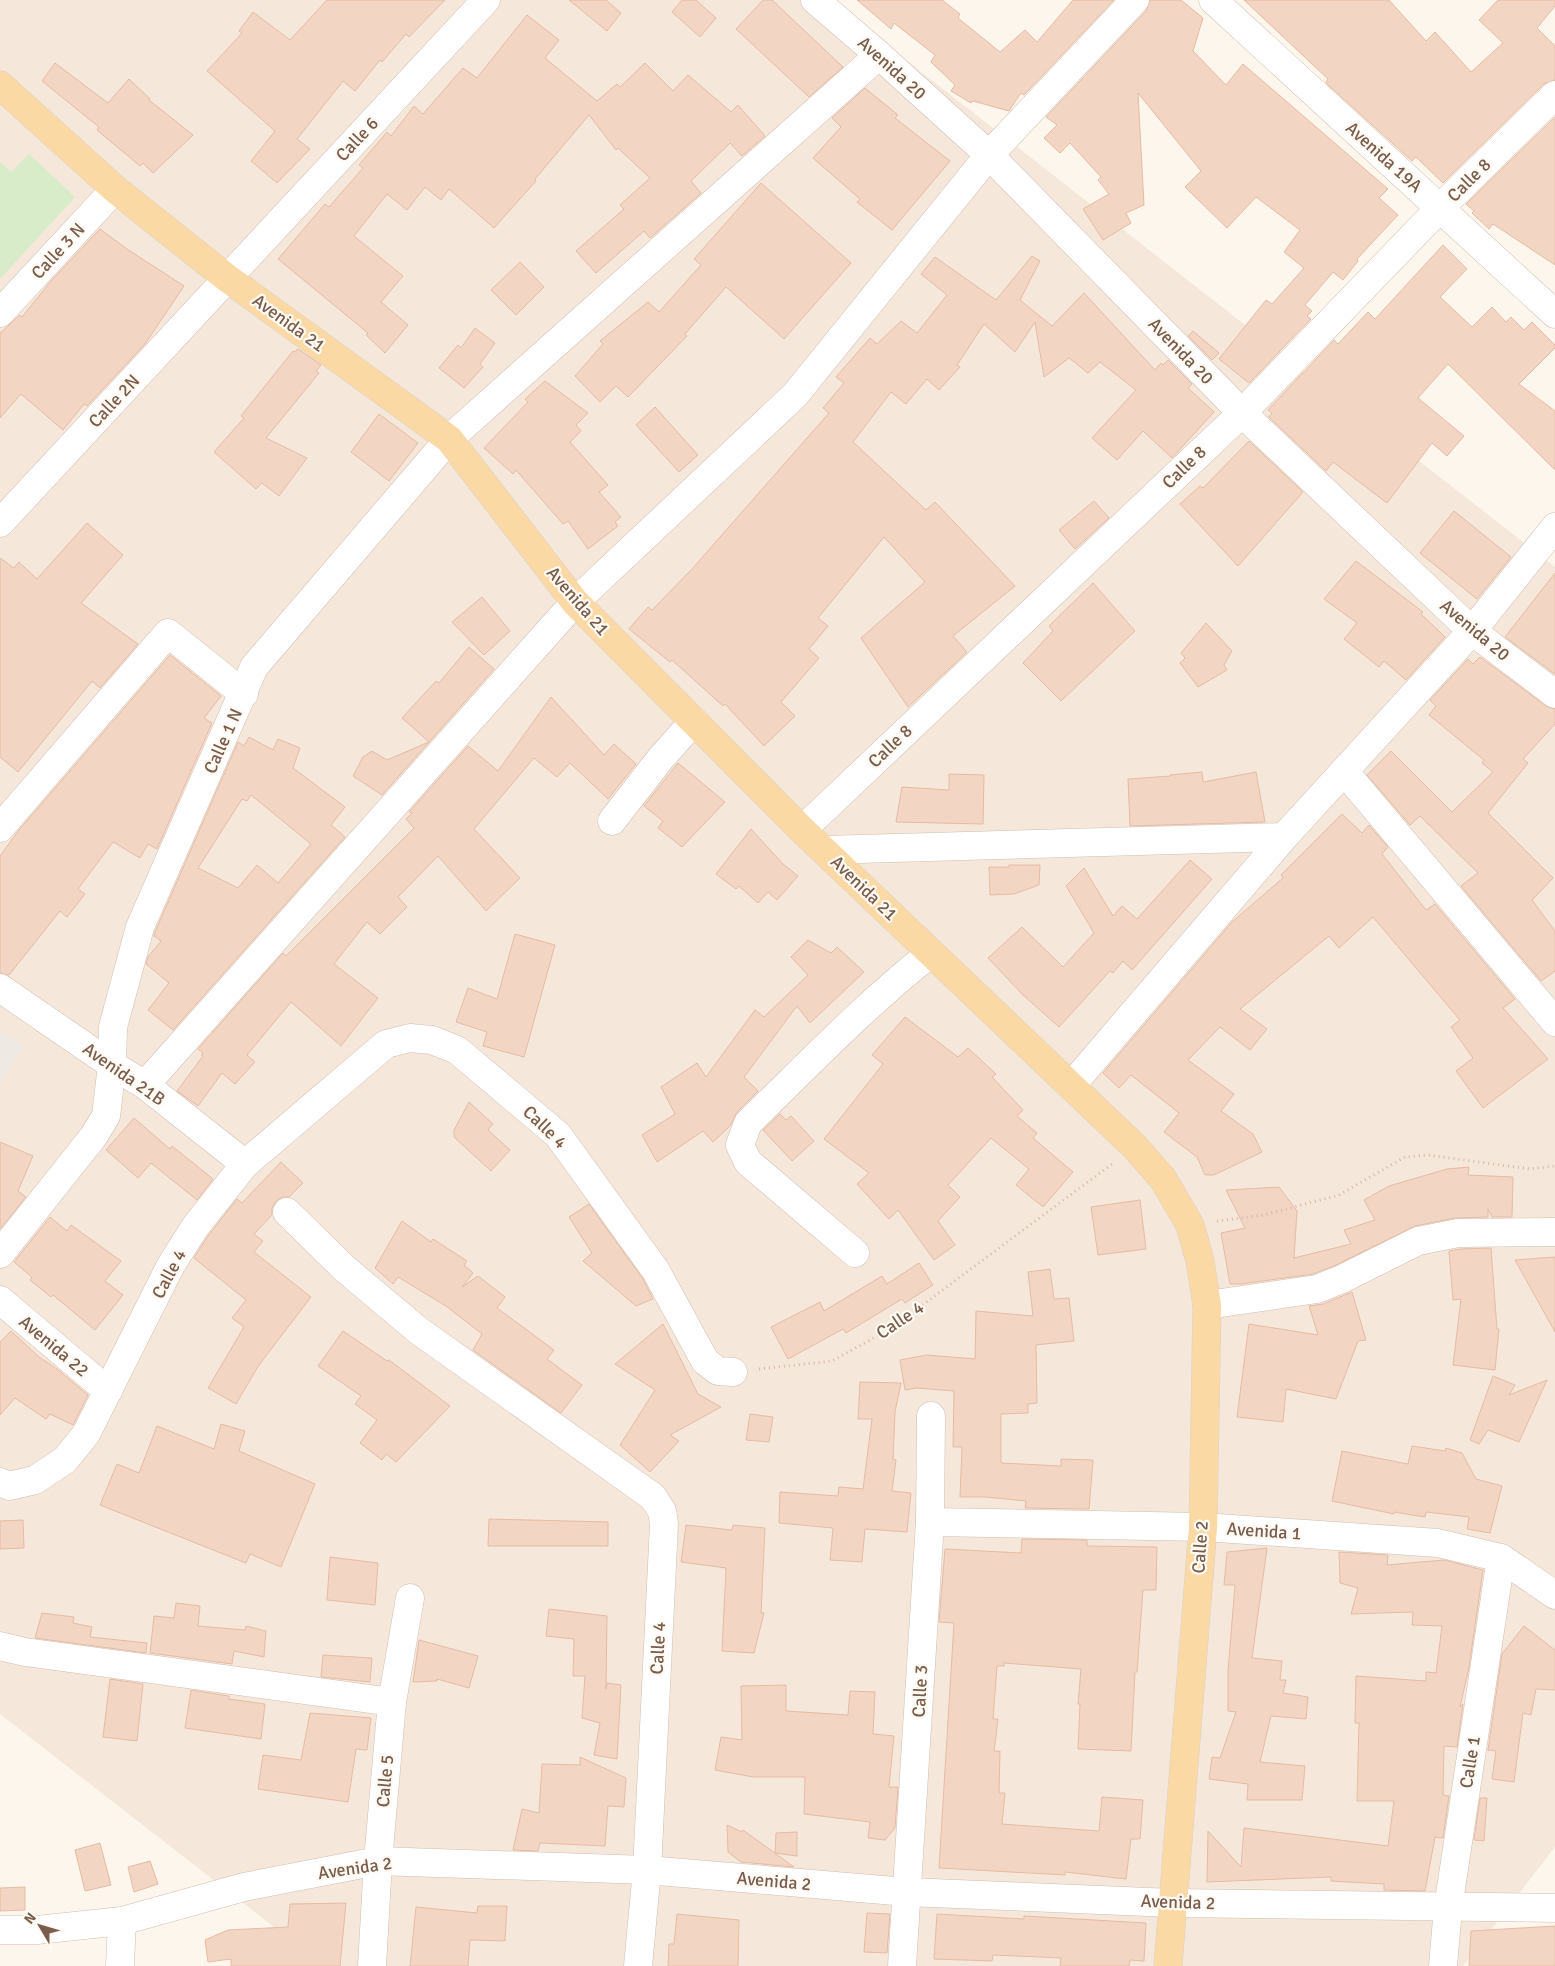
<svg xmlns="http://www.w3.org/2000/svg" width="1555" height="1966" font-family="Signika,sans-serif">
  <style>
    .residential { fill: #f5e8da }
    .industrial { fill: #efe9e4 }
    .green { fill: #d8ecc9 }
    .building { fill: #f3d5c3; stroke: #e6bba3; fill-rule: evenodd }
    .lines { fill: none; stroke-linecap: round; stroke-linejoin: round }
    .minor-casing { stroke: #d1beb0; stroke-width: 29 }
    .major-casing { stroke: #dad1cd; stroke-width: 29 }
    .path { stroke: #d9b8a5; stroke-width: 3; stroke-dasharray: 1 4; stroke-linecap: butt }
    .minor { stroke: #fff; stroke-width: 28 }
    .major { stroke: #fbd9a5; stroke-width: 28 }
    .labels { text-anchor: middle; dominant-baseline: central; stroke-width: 4.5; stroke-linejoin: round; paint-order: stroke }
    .street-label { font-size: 18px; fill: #7a5c4d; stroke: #fffaf3 }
  </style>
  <rect width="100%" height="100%" fill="#fdf6ec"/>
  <polygon class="residential" points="0,0 829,0 1555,567 1555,1847 1463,1966 324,1966 0,1714"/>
  <polygon class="industrial" points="0,1030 24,1047 0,1080"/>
  <polygon class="green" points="29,154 75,197 0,279 0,162 11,172"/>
  <g class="building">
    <polygon points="327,0 445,0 409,37 406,34 382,62 380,60 355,91 343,81 297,139 310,149 277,183 251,161 275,131 207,71 242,33 239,31 253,12 290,40"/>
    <polygon points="569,0 606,0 621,13 607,31"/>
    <polygon points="682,0 696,0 716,18 700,37 672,12"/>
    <polygon points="763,0 772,0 843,67 809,97 736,29"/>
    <polygon points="857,0 942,0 960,14 958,18 1000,52 1025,30 1037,42 1073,0 1114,0 1024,95 1021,93 1009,111 973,101 971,103 951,91 955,85 931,62 935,55 894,23 891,29"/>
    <polygon points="1150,0 1181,0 1203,18 1193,51 1226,85 1243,64 1388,189 1379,198 1398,215 1357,259 1358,261 1343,280 1333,272 1305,305 1312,311 1307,316 1311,319 1249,383 1219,359 1266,300 1272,304 1304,268 1284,252 1300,230 1256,197 1227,228 1185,187 1201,171 1138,93 1144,205 1126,213 1131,223 1103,240 1083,209 1109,194 1098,180 1101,177 1070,143 1060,153 1044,138 1057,125 1046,117 1146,11"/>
    <polygon points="1244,0 1389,0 1426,41 1435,32 1471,72 1503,43 1479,20 1498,0 1555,0 1555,6 1537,28 1555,46 1555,80 1544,84 1443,183 1416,157 1412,161 1327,84 1326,82 1328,79"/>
    <polygon points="527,15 559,40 545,58 597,101 617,84 620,87 645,63 673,91 688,75 731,112 738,105 765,136 742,156 730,143 691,181 701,193 650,238 644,231 596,273 576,251 624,209 620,205 650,178 618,148 616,150 589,115 535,179 536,181 494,228 449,189 441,200 425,187 407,210 387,194 354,236 403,276 381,302 408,325 385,353 366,335 368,333 278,259 325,204 329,207 363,168 359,165 387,132 391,136 414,106 423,114 463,68 477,78"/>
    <polygon points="55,63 108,103 129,79 150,99 149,100 193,135 153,173 143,163 140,166 97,130 99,127 42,81"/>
    <polygon points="865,88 898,115 895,118 950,161 892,230 857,202 860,199 813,158 841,127 832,118"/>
    <polygon points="1555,117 1555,265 1493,224 1489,229 1472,213 1474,211 1466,204"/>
    <polygon points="761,183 851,263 784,339 726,287 685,334 687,336 628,397 616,386 600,402 575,376 603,344 600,341 648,302 659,312 701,265 694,259"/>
    <polygon points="100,229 127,249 184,286 145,344 87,406 84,404 63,430 21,394 0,418 0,333 20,315 22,317 51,281"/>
    <polygon points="1443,245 1467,269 1440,297 1472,327 1492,307 1506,322 1511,317 1524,330 1532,322 1555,345 1555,348 1519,384 1555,411 1555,470 1448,364 1418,398 1464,436 1447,456 1432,443 1387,503 1333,462 1326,471 1269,417 1272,413 1268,410 1334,340 1338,344 1368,312 1375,319"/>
    <polygon points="1032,256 1040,261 1020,300 1052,326 1084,293 1155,370 1161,363 1163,365 1168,360 1192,384 1188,388 1214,412 1172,458 1143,431 1117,460 1092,438 1136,390 1100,362 1088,373 1069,358 1044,377 1035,322 1015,352 984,324 957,365 960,367 939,390 927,379 906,404 891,392 853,442 926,510 935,502 1015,586 953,636 967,652 908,707 861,638 925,582 884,537 818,618 828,626 809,649 819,658 781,702 795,716 764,746 725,704 723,706 672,660 670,662 629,629 648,607 652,610 692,569 829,413 823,408 844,383 836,377 870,338 877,344 901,321 917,333 947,295 921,274 935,257 996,300"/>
    <polygon points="520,262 544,287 516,315 491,290"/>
    <polygon points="475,328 495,343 480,364 483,367 464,388 439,368 458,345 461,348"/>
    <polygon points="1193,331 1219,353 1212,360 1188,336"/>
    <polygon points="298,349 321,365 316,371 319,373 266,438 307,458 279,496 262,483 256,489 214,452 244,418 241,416 293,351 294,352"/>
    <polygon points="545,381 588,413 576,425 581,431 570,442 608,485 599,492 621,517 615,522 618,526 588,549 568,521 563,524 516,470 513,474 484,448 528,402 525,399"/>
    <polygon points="655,407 698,455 679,472 636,425"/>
    <polygon points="379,414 418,443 389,481 351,452"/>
    <polygon points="1249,441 1303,492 1238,566 1180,504 1200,486 1203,488"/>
    <polygon points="1094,501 1109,518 1075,549 1059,530"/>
    <polygon points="1454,511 1511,557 1477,599 1420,553"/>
    <polygon points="87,523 123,555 81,603 138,644 100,688 92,681 18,772 0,757 0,558 14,568 19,562 37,579"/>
    <polygon points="1356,561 1423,612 1421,614 1445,637 1406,680 1384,661 1379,667 1344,639 1357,623 1324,599"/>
    <polygon points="1555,573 1555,674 1505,637"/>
    <polygon points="1093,583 1135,631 1061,701 1023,663 1053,631 1049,626"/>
    <polygon points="482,597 510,631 484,655 452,622"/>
    <polygon points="1206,623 1232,651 1224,665 1227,670 1198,687 1180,663 1185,658 1181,653"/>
    <polygon points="469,647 494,669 382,795 353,776 363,757 372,751 387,760 429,742 402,718 436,681 439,683"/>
    <polygon points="170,655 221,696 204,718 212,723 157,849 148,844 140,858 113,842 78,889 85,894 67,917 60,911 9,975 0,973 0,856 19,830"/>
    <polygon points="1480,657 1546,706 1555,709 1555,724 1523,759 1528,763 1488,813 1553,878 1532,900 1555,931 1555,971 1541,981 1461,886 1478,873 1420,816 1410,825 1367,775 1391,751 1452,812 1493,772 1482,763 1484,760 1429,715 1436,706 1430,700 1468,659 1473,664"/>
    <polygon points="551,697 604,755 614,744 636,764 608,799 570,763 557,777 534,758 474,829 520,878 486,911 438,856 398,897 407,907 380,934 367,922 334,964 378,998 341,1046 291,1002 247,1055 255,1062 235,1084 222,1073 198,1106 177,1091 203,1056 201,1055 203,1053 198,1049 283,953 286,956 414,828 406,819 412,813 409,812 468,746 498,771"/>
    <path d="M249,737L273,750L278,739L300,748L293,768L345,807L331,825L345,837L173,1030L148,1010L169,983L146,964L148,957L161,941L154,936L155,932L238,742L244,746ZM251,795L311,844L278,883L257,865L238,888L198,868L242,799L247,801Z"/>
    <polygon points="678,763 725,802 682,847 658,828 663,821 644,806"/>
    <polygon points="1202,772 1203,782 1256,772 1265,822 1130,826 1128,779 1171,776 1170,775"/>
    <polygon points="949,774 984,775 983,824 896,822 902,787 949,790"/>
    <polygon points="1342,814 1362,833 1369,825 1388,847 1382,854 1426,910 1435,904 1515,999 1503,1008 1548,1059 1483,1108 1456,1071 1473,1058 1451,1027 1460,1020 1373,917 1339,948 1329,936 1240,1009 1267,1029 1250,1050 1220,1027 1188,1060 1234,1094 1221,1111 1253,1134 1262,1152 1214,1175 1205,1175 1197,1157 1164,1132 1179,1113 1131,1075 1119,1088 1103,1073 1232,922 1283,878 1281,875"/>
    <polygon points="751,829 783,864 798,876 777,900 768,892 758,903 739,886 736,889 716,874"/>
    <polygon points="1190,860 1212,879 1132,970 1123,961 1113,973 1110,971 1059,1027 1023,995 988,958 1022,927 1063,967 1094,933 1066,886 1084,868 1113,916 1122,906 1137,919"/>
    <polygon points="1009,865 1040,865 1039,885 1014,894 990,895 989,867 1009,867"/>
    <polygon points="515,934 555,945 524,1057 483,1046 487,1032 456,1022 468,988 497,999"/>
    <polygon points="808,940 831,953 837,947 864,972 810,1023 797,1006 744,1077 758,1091 737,1112 730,1126 713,1142 703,1131 657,1162 642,1135 675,1114 661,1087 697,1063 706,1077 755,1010 764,1017 808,975 791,957"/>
    <polygon points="905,1017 958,1057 968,1048 996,1074 992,1077 1023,1110 1017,1116 1037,1133 1033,1138 1073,1172 1043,1207 1016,1185 1029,1169 991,1138 948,1185 960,1197 938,1221 955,1245 934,1260 898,1210 889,1219 857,1184 869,1173 824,1139 883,1064 872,1055"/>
    <polygon points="469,1102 493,1124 488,1130 510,1150 491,1171 454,1137 454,1130"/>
    <polygon points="780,1114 786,1120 791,1116 814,1141 792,1161 763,1130"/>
    <polygon points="134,1118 170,1149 172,1146 213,1179 197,1200 151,1163 138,1178 106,1150"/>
    <polygon points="0,1142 33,1156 18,1191 26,1197 0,1229"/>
    <polygon points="281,1162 303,1183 289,1197 282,1197 276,1201 272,1208 272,1215 254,1234 263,1241 254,1252 311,1297 259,1365 236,1404 208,1388 244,1327 232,1318 246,1300 194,1258 208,1236 237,1199 242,1203"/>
    <polygon points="1469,1167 1468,1175 1513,1177 1512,1217 1492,1217 1488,1209 1488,1217 1455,1218 1415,1226 1336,1265 1313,1274 1241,1284 1230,1284 1221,1233 1245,1228 1226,1190 1279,1187 1297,1211 1294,1258 1351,1244 1344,1230 1375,1220 1364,1200 1389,1186 1447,1169"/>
    <polygon points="1140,1200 1146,1249 1098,1255 1091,1207"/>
    <polygon points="589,1204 643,1279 653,1299 636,1306 583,1261 592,1253 569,1217"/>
    <polygon points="50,1217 67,1231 71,1225 121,1261 105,1281 123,1295 95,1330 53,1295 51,1297 30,1280 32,1277 14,1262"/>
    <polygon points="402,1221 431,1242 433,1239 467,1261 464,1265 473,1273 462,1287 478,1276 505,1297 497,1308 554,1350 547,1359 582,1385 561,1413 473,1350 482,1334 446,1306 398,1277 393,1284 375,1268"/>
    <polygon points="1491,1248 1497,1329 1499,1329 1495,1370 1453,1365 1461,1299 1453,1300 1449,1251 1460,1249"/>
    <polygon points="1555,1257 1555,1332 1515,1260"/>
    <polygon points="919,1263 933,1285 905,1303 902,1299 846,1333 843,1329 788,1359 771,1327 820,1302 824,1311 882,1276 887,1284"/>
    <polygon points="1050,1269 1054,1299 1069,1298 1074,1341 1036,1345 1037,1403 1028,1404 1028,1413 1001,1414 1001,1463 1061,1466 1061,1459 1093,1460 1089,1509 1025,1508 1026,1501 985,1497 960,1497 962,1447 953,1447 954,1391 917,1388 905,1390 900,1360 927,1355 975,1359 976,1311 1033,1316 1028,1272"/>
    <polygon points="1352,1292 1366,1340 1358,1341 1336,1399 1286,1389 1283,1422 1237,1417 1249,1324 1318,1335 1309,1306 1323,1304"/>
    <polygon points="663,1324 698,1394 721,1407 670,1435 679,1441 650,1472 620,1445 655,1390 615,1364"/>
    <polygon points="11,1331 39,1357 57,1369 88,1395 73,1425 50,1414 46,1419 15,1398 0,1415 0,1342"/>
    <polygon points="343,1331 387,1361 389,1360 450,1406 396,1462 386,1454 382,1460 360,1443 377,1420 355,1404 361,1396 318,1366"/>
    <polygon points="1493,1376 1515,1385 1509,1395 1547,1380 1519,1442 1488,1430 1479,1444 1470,1440"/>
    <polygon points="860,1382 901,1383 895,1412 893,1459 896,1460 892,1491 911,1493 907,1532 865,1529 862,1562 830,1560 833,1528 779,1523 780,1492 838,1496 839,1487 863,1489 872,1419 858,1419"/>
    <polygon points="750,1414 773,1417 769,1442 746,1440"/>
    <polygon points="221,1424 245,1431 239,1451 315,1484 281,1567 250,1554 246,1563 100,1505 117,1464 139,1473 157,1426 214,1449"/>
    <polygon points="1412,1446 1445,1451 1446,1448 1462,1453 1476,1479 1502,1486 1490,1533 1467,1529 1469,1517 1426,1512 1425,1517 1394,1512 1394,1514 1332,1501 1342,1451 1408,1464"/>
    <polygon points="489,1519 608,1522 608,1546 488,1546"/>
    <polygon points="23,1520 24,1548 0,1549 0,1521"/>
    <polygon points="686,1525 732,1530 733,1525 765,1528 761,1613 764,1613 754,1653 722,1651 726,1568 681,1562"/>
    <polygon points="1022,1539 1087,1540 1087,1546 1157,1547 1156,1590 1143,1590 1137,1672 1135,1672 1131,1751 1078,1749 1080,1704 1078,1704 1081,1669 1004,1663 1004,1666 997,1666 993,1719 998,1719 994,1751 1000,1751 999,1793 1005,1793 1002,1824 1099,1831 1102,1797 1143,1800 1140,1839 1131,1839 1126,1879 1065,1872 1065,1875 939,1868 954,1623 939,1622 945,1549 1021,1553"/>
    <polygon points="1267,1548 1252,1658 1282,1661 1280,1680 1286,1680 1283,1693 1308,1697 1306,1719 1271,1716 1260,1762 1305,1766 1302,1800 1247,1800 1248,1784 1209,1779 1212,1757 1220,1758 1236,1712 1228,1711 1228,1671 1235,1585 1224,1585 1227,1552"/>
    <polygon points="1339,1552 1388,1555 1387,1565 1444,1560 1483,1570 1469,1667 1460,1707 1463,1704 1457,1747 1444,1746 1443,1795 1449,1796 1443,1838 1435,1837 1425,1891 1384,1890 1384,1884 1331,1881 1331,1877 1207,1882 1208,1831 1241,1867 1244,1828 1388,1846 1394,1801 1357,1801 1359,1723 1355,1723 1356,1676 1426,1681 1426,1672 1436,1673 1442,1626 1412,1625 1413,1612 1351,1614 1358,1588 1340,1583"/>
    <polygon points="330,1557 378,1563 375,1605 327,1600"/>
    <polygon points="176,1603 200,1606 198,1626 245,1630 246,1626 266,1631 264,1657 234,1651 232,1664 150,1653 154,1616 174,1618"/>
    <polygon points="549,1609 607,1616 606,1689 607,1683 621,1685 617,1759 594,1755 600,1723 582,1718 585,1676 573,1676 574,1639 546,1636"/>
    <polygon points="42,1613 74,1617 73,1623 92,1627 90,1637 147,1643 146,1653 35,1638"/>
    <polygon points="1524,1626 1555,1650 1555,1690 1536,1689 1531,1715 1523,1713 1514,1782 1492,1779 1496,1751 1488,1750 1502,1654"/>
    <polygon points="419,1640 478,1656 469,1688 437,1679 437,1681 413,1682"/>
    <polygon points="323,1655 372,1658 370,1682 321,1677"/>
    <polygon points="110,1679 143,1684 137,1741 103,1737"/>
    <polygon points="786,1685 786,1711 848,1715 850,1691 875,1692 873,1734 894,1736 889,1787 898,1787 895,1828 885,1840 868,1838 870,1822 804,1814 805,1777 753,1777 715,1770 721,1737 742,1740 741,1686"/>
    <polygon points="191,1690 229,1696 229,1699 265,1704 261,1739 185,1728"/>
    <polygon points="310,1713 371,1718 367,1750 356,1749 348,1802 258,1789 263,1755 301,1760"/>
    <polygon points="580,1757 626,1778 624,1807 608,1806 605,1846 540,1843 538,1851 513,1850 522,1809 539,1813 542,1764 580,1765"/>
    <polygon points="1480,1798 1487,1798 1484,1841 1474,1840"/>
    <polygon points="727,1825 742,1832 743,1830 794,1867 741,1862 728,1852"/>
    <polygon points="797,1832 797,1856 775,1853 776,1833"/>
    <polygon points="100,1843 111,1885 85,1891 75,1850"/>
    <polygon points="150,1861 158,1884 134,1892 128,1867"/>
    <polygon points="25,1887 25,1910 0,1911 0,1888"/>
    <polygon points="346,1903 340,1966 231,1966 231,1959 208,1962 205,1940 228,1930 288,1927 290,1904"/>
    <polygon points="478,1906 507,1906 505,1941 470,1940 468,1966 410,1966 416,1907 477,1913"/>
    <polygon points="867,1913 890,1914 887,1953 864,1952"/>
    <polygon points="677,1914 739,1920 738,1966 668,1966 669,1944 674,1944"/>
    <polygon points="937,1914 1024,1919 1024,1916 1146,1923 1144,1961 1130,1960 1129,1966 1060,1966 1061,1958 993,1955 992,1961 934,1959"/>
    <polygon points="1555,1926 1555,1966 1469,1966 1471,1931"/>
  </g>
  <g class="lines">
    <g class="minor-casing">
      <g id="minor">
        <polyline points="815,0 879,55 989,155 1242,413 1472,631 1555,694"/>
        <polyline points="1213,0 1555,314"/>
        <polyline points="0,313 115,189"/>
        <polyline points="0,523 486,0"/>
        <polyline points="1344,771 1555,1022"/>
        <polyline points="612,821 661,758 694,721"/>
        <polyline points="0,828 168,633 244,694"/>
        <polyline points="802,830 1242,413 1440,208 1555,95"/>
        <polyline points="823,850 1284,837"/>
        <polyline points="0,988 112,1065 145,1085 245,1164"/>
        <polyline points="145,1085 575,602 795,395 989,155 1135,0"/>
        <polyline points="1071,1086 1284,837 1472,631 1555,527"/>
        <polyline points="287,1212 345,1269 419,1331 653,1497 662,1511 664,1524 647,1870 638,1966"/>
        <path d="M855,1253L748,1162L740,1145L748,1123C808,1065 866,1004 931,953"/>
        <polyline points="0,1254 93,1137 106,1116 112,1065 113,1027 140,927 254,667 449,439 879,55"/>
        <polyline points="0,1300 108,1391"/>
        <polyline points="1207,1305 1317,1289 1342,1279 1418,1241 1458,1233 1555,1232"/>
        <polyline points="0,1482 9,1486 35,1480 65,1460 86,1434 171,1265 195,1227 245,1164 386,1044 410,1038 432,1040 457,1050 558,1135 656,1271 705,1361 718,1371 733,1372"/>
        <polyline points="930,1522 1203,1527 1438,1543 1501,1558 1555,1595"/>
        <polyline points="0,1646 25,1652 392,1702"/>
        <polyline points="0,1930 37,1930 122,1921 244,1887 378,1861 647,1870 907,1892 1172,1903 1555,1908"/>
        <polyline points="120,1966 122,1921"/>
        <polyline points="372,1966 378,1861 392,1702 410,1598"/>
        <polyline points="902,1966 930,1522 931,1416"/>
        <polyline points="1443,1966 1448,1908 1501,1558"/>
      </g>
    </g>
    <g class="major-casing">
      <polyline id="major" points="0,85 115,189 227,278 449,439 575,602 802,830 1135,1147 1163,1179 1190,1225 1200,1261 1207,1305 1203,1527 1168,1966"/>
    </g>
    <g class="path">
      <polyline points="1217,1221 1264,1215 1339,1195 1405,1157 1428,1155 1530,1169 1555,1166"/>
      <polyline points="759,1369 832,1361 890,1329 1112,1164"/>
    </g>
    <use href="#minor" class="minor"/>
    <use href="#major" class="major"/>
  </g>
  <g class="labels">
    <g class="street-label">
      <text transform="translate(892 68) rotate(42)">Avenida 20</text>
      <text transform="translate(357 139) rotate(-47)">Calle 6</text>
      <text transform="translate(1384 157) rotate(42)">Avenida 19A</text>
      <text transform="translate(1469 180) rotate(-45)">Calle 8</text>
      <text transform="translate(58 251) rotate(-47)">Calle 3 N</text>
      <text transform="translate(289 323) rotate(36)">Avenida 21</text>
      <text transform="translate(1181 351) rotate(46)">Avenida 20</text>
      <text transform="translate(114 401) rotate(-47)">Calle 2N</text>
      <text transform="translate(1184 467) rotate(-44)">Calle 8</text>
      <text transform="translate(578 601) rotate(49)">Avenida 21</text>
      <text transform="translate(1475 630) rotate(40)">Avenida 20</text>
      <text transform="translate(223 741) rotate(-66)">Calle 1 N</text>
      <text transform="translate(890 746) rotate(-44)">Calle 8</text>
      <text transform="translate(864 888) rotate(44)">Avenida 21</text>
      <text transform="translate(124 1074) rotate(35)">Avenida 21B</text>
      <text transform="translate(545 1127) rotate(44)">Calle 4</text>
      <text transform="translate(169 1274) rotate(-62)">Calle 4</text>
      <text transform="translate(900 1320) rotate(-34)">Calle 4</text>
      <text transform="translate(54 1346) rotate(40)">Avenida 22</text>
      <text transform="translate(1264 1531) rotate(4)">Avenida 1</text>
      <text transform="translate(1200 1547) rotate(-86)">Calle 2</text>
      <text transform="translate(658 1648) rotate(-87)">Calle 4</text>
      <text transform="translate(920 1691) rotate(-87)">Calle 3</text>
      <text transform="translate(1470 1762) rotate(-81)">Calle 1</text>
      <text transform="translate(385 1781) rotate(-85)">Calle 5</text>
      <text transform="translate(355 1868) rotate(-8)">Avenida 2</text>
      <text transform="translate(774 1881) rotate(5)">Avenida 2</text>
      <text transform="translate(1178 1902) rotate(2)">Avenida 2</text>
    </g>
  </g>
  <g transform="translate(40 1926) rotate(308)" stroke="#fffaf3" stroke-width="4" paint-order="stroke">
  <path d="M0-4L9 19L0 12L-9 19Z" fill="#7a5c4d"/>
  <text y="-8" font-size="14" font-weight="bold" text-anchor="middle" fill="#7a5c4d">N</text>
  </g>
</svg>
